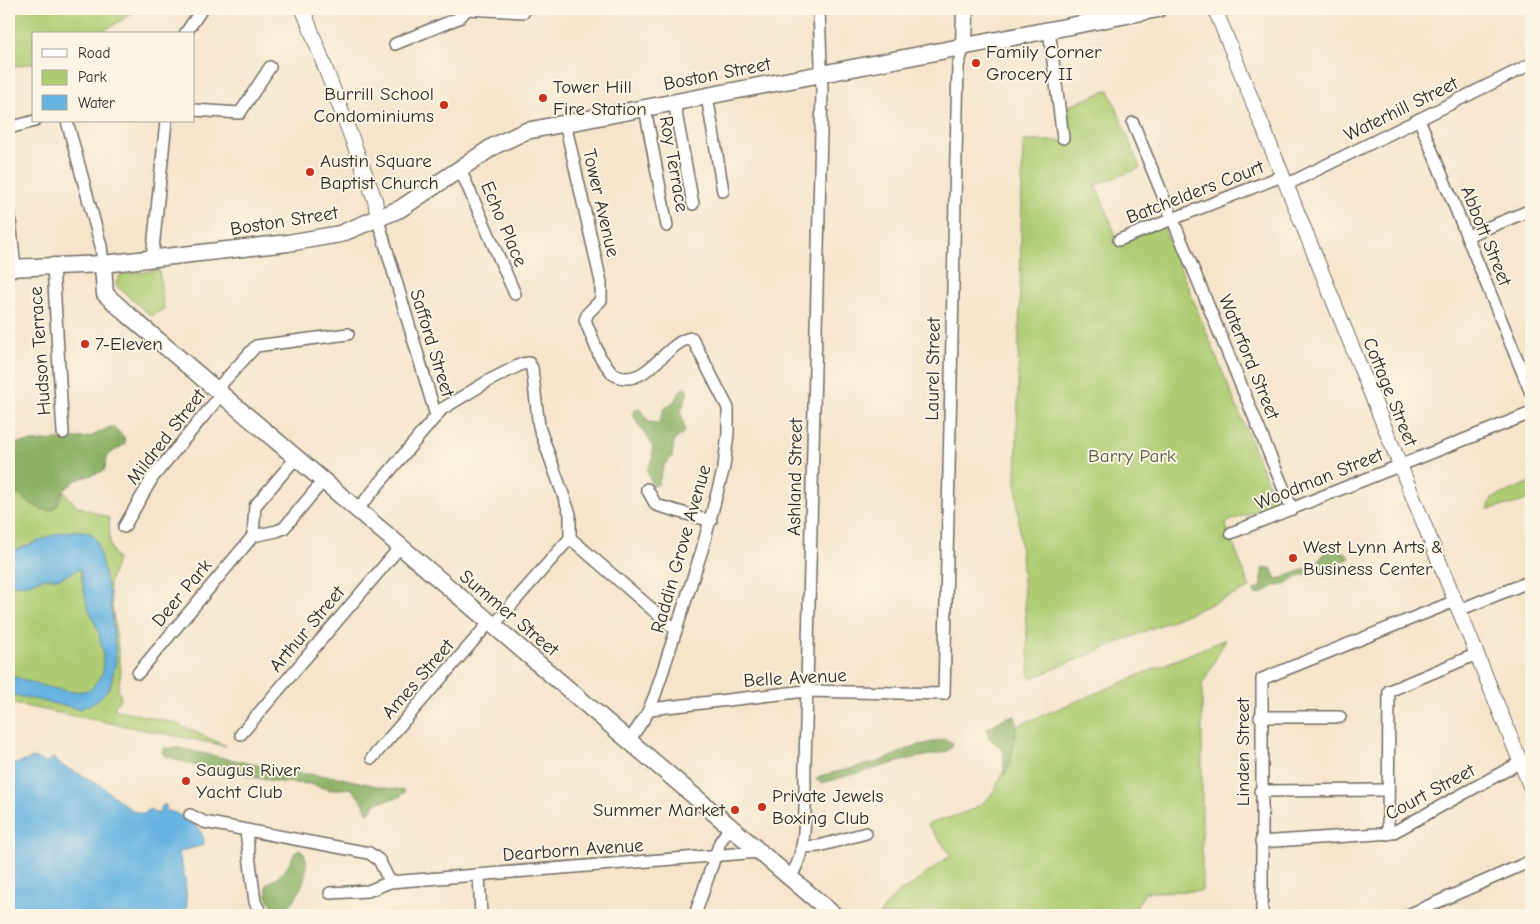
<svg xmlns="http://www.w3.org/2000/svg" width="1540" height="924" font-family="'Comic Neue',sans-serif">
  <style>
    .green { fill: #afcc73; stroke: #6d7c4f }
    .forest { fill: #8bb065; stroke: #5b6e48 }
    .water { fill: #68b4e1; stroke: #4a7086 }
    .lines { fill: none; stroke-linecap: round; stroke-linejoin: round }
    .minor-casing { stroke: #726c63; stroke-width: 14 }
    .tertiary-casing { stroke: #726c63; stroke-width: 16 }
    .secondary-casing { stroke: #726c63; stroke-width: 19 }
    .minor { stroke: #fff; stroke-width: 11 }
    .tertiary { stroke: #fff; stroke-width: 14 }
    .secondary { stroke: #fff; stroke-width: 16 }
    .poi-dot { fill: #c8321e; stroke: #fcf5e5; stroke-width: 2 }
    .labels { text-anchor: middle; dominant-baseline: central; stroke-width: 4; stroke-linejoin: round; paint-order: stroke }
    .poi-label { font-size: 19px; fill: #2b2b2b; stroke: #fcf5e5; text-anchor: start }
    .street-label { font-size: 19px; fill: #2b2b2b; stroke: #fcf5e5 }
    .park-label { font-size: 19px; fill: #535b41; stroke: #fcf5e5 }
  </style>
  <rect width="100%" height="100%" fill="#fcf5e5"/>
  <filter id="ink" filterUnits="userSpaceOnUse"><feTurbulence type="fractalNoise" baseFrequency=".02" numOctaves="2"/><feDisplacementMap in="SourceGraphic" scale="10" xChannelSelector="R" yChannelSelector="G"/><feConvolveMatrix kernelMatrix="1 2 1 2 8 2 1 2 1" color-interpolation-filters="sRGB"/></filter>
  <filter id="wash" filterUnits="userSpaceOnUse"><feTurbulence type="fractalNoise" baseFrequency=".0096" numOctaves="4" result="noise"/><feDisplacementMap in="SourceGraphic" scale="20" xChannelSelector="R" yChannelSelector="G"/><feGaussianBlur stdDeviation="1.12" result="paint"/><feColorMatrix in="noise" values="0 0 0 0 0 0 0 0 0 0 0 0 0 0 0 0 0 1.4 0 .05"/><feComposite in="paint" operator="in"/></filter>
  <g filter="url(#wash)">
    <rect width="100%" height="100%" fill="#f5e5cb"/>
    <g class="green">
      <polygon points="9,9 135,9 132,14 98,34 34,34 34,63 9,67"/>
      <polygon points="1109,90 1140,168 1096,185 1119,243 1163,226 1276,503 1225,523 1250,588 1030,679 1016,482 1023,141 1073,141 1068,106"/>
      <polygon points="159,270 164,309 151,316 117,286 116,283 120,275"/>
      <polygon points="1531,482 1531,498 1518,503 1488,509 1492,498"/>
      <path d="M9,491C22,493 33,505 45,510L57,506L64,491L75,505L109,518L110,546L117,560L109,584L121,671L118,689L121,697L114,709L175,723L226,746L9,703Z"/>
      <path d="M1226,639L1202,685V891L1145,892L1132,915H879L898,892L909,887L951,855L927,824C946,818 970,814 985,801C1002,788 1010,746 1017,726Z"/>
    </g>
    <g class="forest">
      <path d="M684,388L688,391L681,411L685,432L674,441L672,457L664,465L658,485L652,486L647,470C665,439 637,436 633,411L639,408L649,422L659,423L664,409L676,400L681,390Z"/>
      <path d="M110,427L115,428L124,437L125,444L108,455L104,471L76,480L62,492L54,509C38,516 24,493 9,491V444L90,437Z"/>
      <polygon points="1330,544 1334,545 1338,551 1346,553 1350,558 1326,569 1299,576 1288,584 1275,586 1258,595 1254,593 1254,590 1262,586 1262,569 1271,568 1276,579 1282,578 1317,564"/>
      <path d="M1015,716C1019,726 1011,770 1004,776V751L989,738L987,729L1006,717Z"/>
      <polygon points="945,739 953,743 952,747 946,752 909,759 822,783 816,780 819,776 878,762 915,746"/>
      <polygon points="163,748 178,748 289,772 337,777 385,788 404,790 405,792 400,797 375,803 373,809 367,813 364,804 351,788 330,790 310,784 280,782 248,776 236,770 208,770 166,756 162,753"/>
      <path d="M300,849C317,860 297,911 277,912L267,897L266,885L284,872L296,851Z"/>
    </g>
    <g class="water">
      <path d="M82,531L92,534L97,542L110,598L113,626L116,660L110,687L98,700L80,709L9,694V675L46,687L73,692L91,690L103,672V653L98,630L87,605L80,569L60,578H43L29,584L9,585V551C36,546 53,529 82,531Z"/>
      <path d="M33,758L46,763L53,758L61,765L97,783L133,811L144,814L149,809L158,814L163,805H166V810C182,815 205,825 204,845L178,852L185,877L187,905L185,915H9V766Z"/>
    </g>
  </g>
  <g filter="url(#ink)">
    <g class="lines">
      <g class="minor-casing">
        <g id="minor">
          <polyline points="467,9 524,12"/>
          <polyline points="1049,30 1063,138"/>
          <polyline points="185,34 202,9"/>
          <polyline points="395,44 459,18 467,9"/>
          <polyline points="707,96 723,191"/>
          <polyline points="674,102 693,204"/>
          <polyline points="645,108 667,226"/>
          <polyline points="194,110 240,113 270,67"/>
          <polyline points="1419,119 1531,393"/>
          <polyline points="67,121 101,246 103,264"/>
          <path d="M565,123L601,282V300L588,313L585,320L600,357L613,374C645,393 666,340 692,338L728,408V433L724,467L702,550L655,695L647,714L629,741"/>
          <polyline points="1133,123 1292,509"/>
          <polyline points="9,128 35,121"/>
          <polyline points="460,169 515,294"/>
          <polyline points="1286,185 1531,64"/>
          <polyline points="9,210 15,268"/>
          <polyline points="378,220 436,416"/>
          <polyline points="1467,236 1531,210"/>
          <polyline points="1119,240 1282,176"/>
          <polyline points="152,259 166,121"/>
          <polyline points="53,266 63,433"/>
          <polyline points="216,390 256,346 348,334"/>
          <polyline points="647,489 656,505 711,521"/>
          <polyline points="357,510 442,409 490,380 522,364 529,363 532,368 539,427 570,514 570,538"/>
          <polyline points="124,527 153,477 221,395"/>
          <polyline points="1231,533 1531,413"/>
          <polyline points="253,536 277,531 284,528 323,481"/>
          <polyline points="570,538 676,630"/>
          <polyline points="1459,610 1531,581"/>
          <polyline points="493,626 570,538"/>
          <polyline points="138,673 253,536 255,506 296,458"/>
          <polyline points="650,709 806,691 944,694 958,66 964,46"/>
          <polyline points="1260,717 1340,717"/>
          <polyline points="241,734 400,547"/>
          <polyline points="372,758 489,623"/>
          <polyline points="1260,791 1388,790"/>
          <polyline points="190,815 204,822 369,853 379,860 390,882"/>
          <polyline points="246,831 255,902 262,915"/>
          <polyline points="1388,834 1389,691 1477,654"/>
          <polyline points="1261,842 1392,833 1521,762"/>
          <polyline points="802,847 819,846 866,833"/>
          <polyline points="479,875 481,915"/>
          <path d="M790,877C810,851 804,797 805,764L822,92L819,9"/>
          <polyline points="330,893 368,891 390,882 759,852"/>
          <polyline points="695,915 720,842 730,827"/>
          <polyline points="1262,915 1262,679 1455,601"/>
          <polyline points="1408,915 1531,861"/>
        </g>
      </g>
      <g class="tertiary-casing">
        <g id="tertiary">
          <polyline points="303,9 375,200 378,220"/>
          <polyline points="1215,9 1531,788"/>
        </g>
      </g>
      <g class="secondary-casing">
        <g id="secondary">
          <polyline points="964,46 965,9"/>
          <polyline points="103,264 105,294 126,313 834,915"/>
          <polyline points="9,268 103,264 288,243 340,234 400,209 494,146 526,131 1158,9"/>
        </g>
      </g>
      <use href="#minor" class="minor"/>
      <use href="#tertiary" class="tertiary"/>
      <use href="#secondary" class="secondary"/>
    </g>
  </g>
  <g class="poi-dot">
    <circle cx="976" cy="63" r="5"/>
    <circle cx="543" cy="98" r="5"/>
    <circle cx="444" cy="105" r="5"/>
    <circle cx="310" cy="172" r="5"/>
    <circle cx="85" cy="344" r="5"/>
    <circle cx="1293" cy="558" r="5"/>
    <circle cx="186" cy="781" r="5"/>
    <circle cx="762" cy="807" r="5"/>
    <circle cx="735" cy="810" r="5"/>
  </g>
  <g class="labels">
    <g class="poi-label">
      <text x="986" y="52">Family Corner<tspan x="986" dy="22">Grocery II</tspan></text>
      <text x="553" y="87">Tower Hill<tspan x="553" dy="22">Fire Station</tspan></text>
      <text x="434" y="94" text-anchor="end">Burrill School<tspan x="434" dy="22">Condominiums</tspan></text>
      <text x="320" y="161">Austin Square<tspan x="320" dy="22">Baptist Church</tspan></text>
      <text x="95" y="344">7-Eleven</text>
      <text x="1303" y="547">West Lynn Arts &amp;<tspan x="1303" dy="22">Business Center</tspan></text>
      <text x="196" y="770">Saugus River<tspan x="196" dy="22">Yacht Club</tspan></text>
      <text x="772" y="796">Private Jewels<tspan x="772" dy="22">Boxing Club</tspan></text>
      <text x="725" y="810" text-anchor="end">Summer Market</text>
    </g>
    <g class="street-label">
      <text transform="translate(717 74) rotate(-11)">Boston Street</text>
      <text transform="translate(1401 109) rotate(-26)">Waterhill Street</text>
      <text transform="translate(674 164) rotate(80)">Roy Terrace</text>
      <text transform="translate(1195 192) rotate(-21)">Batchelders Court</text>
      <text transform="translate(601 203) rotate(77)">Tower Avenue</text>
      <text transform="translate(284 221) rotate(-9)">Boston Street</text>
      <text transform="translate(504 224) rotate(67)">Echo Place</text>
      <text transform="translate(1486 236) rotate(68)">Abbott Street</text>
      <text transform="translate(432 343) rotate(73)">Safford Street</text>
      <text transform="translate(40 351) rotate(-94)">Hudson Terrace</text>
      <text transform="translate(1249 357) rotate(68)">Waterford Street</text>
      <text transform="translate(933 369) rotate(-89)">Laurel Street</text>
      <text transform="translate(1390 392) rotate(68)">Cottage Street</text>
      <text transform="translate(166 437) rotate(-52)">Mildred Street</text>
      <text transform="translate(795 477) rotate(-89)">Ashland Street</text>
      <text transform="translate(1319 479) rotate(-22)">Woodman Street</text>
      <text transform="translate(681 549) rotate(-74)">Raddin Grove Avenue</text>
      <text transform="translate(182 593) rotate(-50)">Deer Park</text>
      <text transform="translate(509 613) rotate(40)">Summer Street</text>
      <text transform="translate(307 629) rotate(-50)">Arthur Street</text>
      <text transform="translate(795 678) rotate(-3)">Belle Avenue</text>
      <text transform="translate(418 679) rotate(-49)">Ames Street</text>
      <text transform="translate(1243 752) rotate(-90)">Linden Street</text>
      <text transform="translate(1430 792) rotate(-28)">Court Street</text>
      <text transform="translate(573 850) rotate(-4)">Dearborn Avenue</text>
    </g>
    <g class="park-label">
      <text x="1132" y="456">Barry Park</text>
    </g>
  </g>
  <rect width="1540" height="924" fill="none" stroke="#fcf5e5" stroke-width="30"/>
  <rect x="32" y="32" width="162" height="90" fill="#fcf5e5" stroke="#a8a49b"/>
  <rect x="42" y="49" width="25" height="8" fill="#ffffff" stroke="#a8a49b"/>
  <text x="78" y="58" font-size="15" fill="#2b2b2b">Road</text>
  <rect x="42" y="70" width="25" height="15" fill="#afcc73" stroke="#a8a49b"/>
  <text x="78" y="82" font-size="15" fill="#2b2b2b">Park</text>
  <rect x="42" y="95" width="25" height="15" fill="#68b4e1" stroke="#a8a49b"/>
  <text x="78" y="108" font-size="15" fill="#2b2b2b">Water</text>
</svg>
